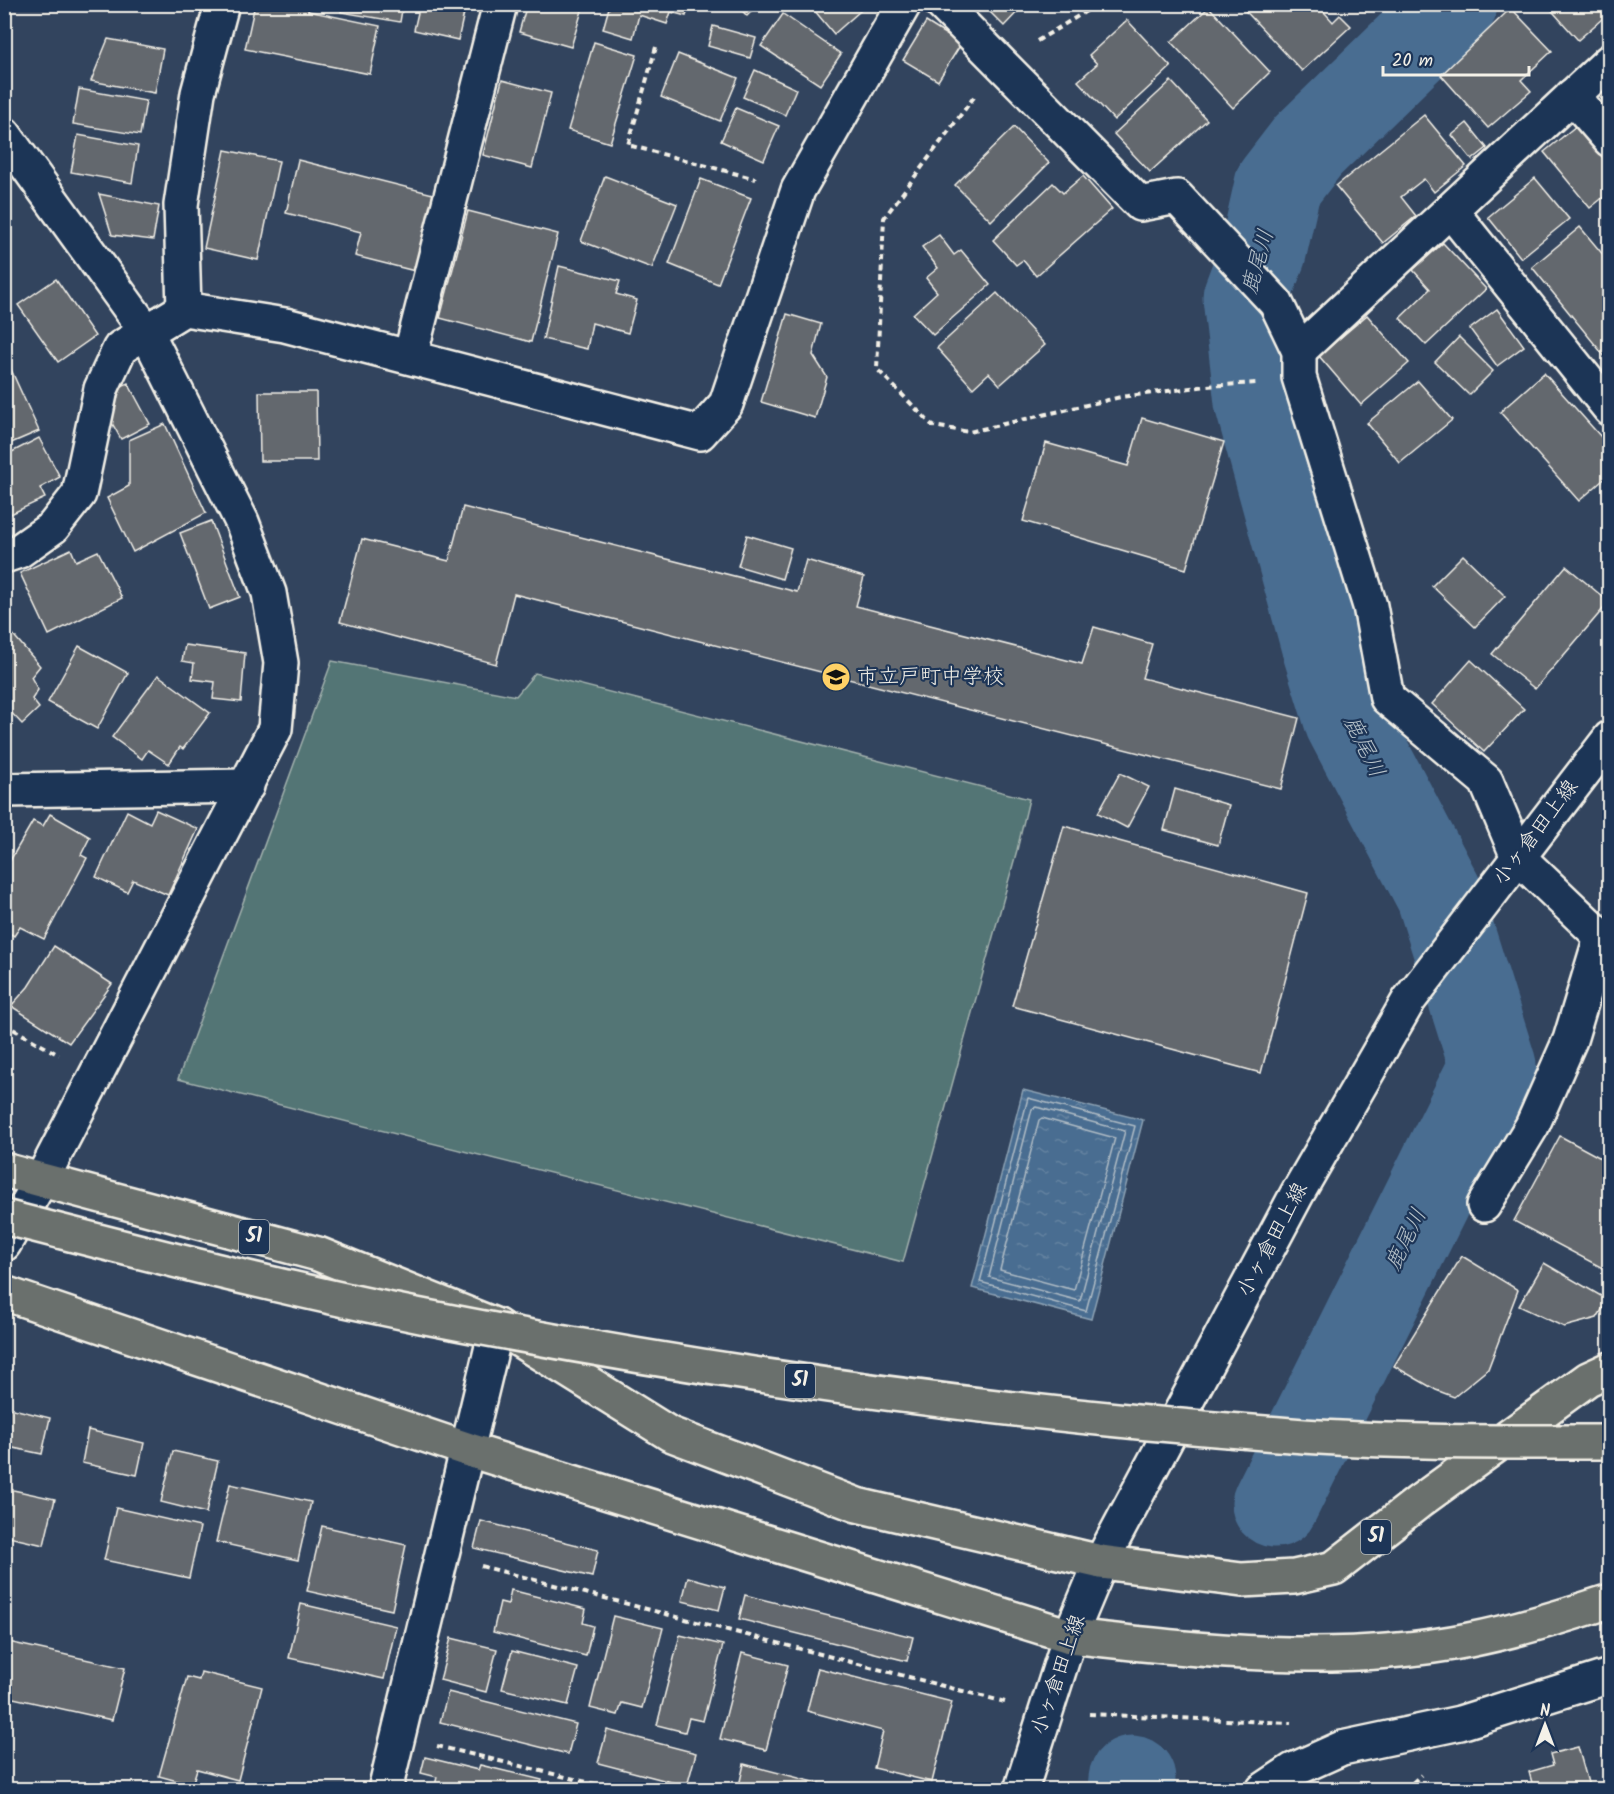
<svg xmlns="http://www.w3.org/2000/svg" width="1614" height="1794" font-family="Kalam,'Klee One',sans-serif">
  <style>
    .pitch { fill: #527474; stroke: #a3b2ae; stroke-width: 1.5 }
    .water { fill: url(#water-ripples); stroke: #8da2b4; stroke-width: 1.5 }
    .lines { fill: none; stroke-linecap: round; stroke-linejoin: round }
    .shore { stroke: #b0bcc5; stroke-width: 1.5 }
    .river { stroke: #496d91; stroke-width: 87 }
    .building { fill: #64676e; stroke: #f4f1e8; stroke-width: 1.5 }
    .minor-casing { stroke: #f4f1e8; stroke-width: 38 }
    .tertiary-casing { stroke: #f4f1e8; stroke-width: 38 }
    .secondary-casing { stroke: #f4f1e8; stroke-width: 38 }
    .primary-casing { stroke: #f4f1e8; stroke-width: 38 }
    .motorway-casing { stroke: #f4f1e8; stroke-width: 38 }
    .path { stroke: #f4f1e8; stroke-width: 4; stroke-dasharray: 6 4.5; stroke-linecap: butt }
    .minor { stroke: #1d3557; stroke-width: 33 }
    .tertiary { stroke: #1d3557; stroke-width: 33 }
    .secondary { stroke: #1d3557; stroke-width: 33 }
    .primary { stroke: #6a706d; stroke-width: 33 }
    .motorway { stroke: #6a706d; stroke-width: 33 }
    .motorway-bridge-casing { stroke: #f4f1e8; stroke-width: 38; stroke-linecap: butt }
    .motorway-bridge { stroke: #6a706d; stroke-width: 33 }
    .labels { text-anchor: middle; dominant-baseline: central; stroke-width: 4.5; stroke-linejoin: round; paint-order: stroke }
    .shield { fill: #1d3557; stroke: #b4b9bc; stroke-width: 1.5 }
    .shield-label { font-size: 20px; font-weight: bold; fill: #f4f1e8 }
    .poi-label { font-size: 21px; fill: #f4f1e8; stroke: #1d3557; text-anchor: start }
    .street-label { font-size: 21px; fill: #f4f1e8; stroke: #1d3557 }
    .water-label { font-size: 22px; font-style: italic; fill: #b8c3ca; stroke: #1d3557 }
  </style>
  <defs>
    <pattern id="water-ripples" width="26" height="14" patternUnits="userSpaceOnUse" patternTransform="scale(1.5)"><rect width="26" height="14" fill="#496d91"/><path d="M2 4q2-2 4 0t4 0M15 11q2-2 4 0t4 0" fill="none" stroke="#6482a0"/></pattern>
  </defs>
  <rect width="100%" height="100%" fill="#32445e"/>
  <filter id="ink" filterUnits="userSpaceOnUse"><feTurbulence type="fractalNoise" baseFrequency=".0167" numOctaves="2"/><feDisplacementMap in="SourceGraphic" scale="12" xChannelSelector="R" yChannelSelector="G"/><feConvolveMatrix kernelMatrix="1 2 1 2 8 2 1 2 1" color-interpolation-filters="sRGB"/></filter>
  <g filter="url(#ink)">
    <polygon class="pitch" points="332,661 516,696 535,673 1029,799 1017,850 903,1262 178,1079"/>
    <polygon class="water" points="1023,1090 1143,1120 1091,1319 972,1288"/>
    <g class="lines">
      <g class="shore">
        <polygon points="1028,1098 1135,1126 1086,1311 980,1282"/>
        <polygon points="1036,1107 1125,1131 1080,1301 989,1277 1032,1109"/>
        <polygon points="1042,1118 1115,1138 1074,1290 1000,1270 1039,1120"/>
      </g>
      <g class="river">
        <polyline points="1275,1504 1493,1066 1439,894 1348,721 1325,647 1258,402 1246,297 1263,252 1278,185 1308,146 1454,4"/>
        <polyline points="1131,1790 1132,1779"/>
      </g>
    </g>
    <g class="building">
      <polygon points="255,4 309,4 308,11 380,26 370,74 245,49"/>
      <polygon points="342,4 403,4 400,22 341,12"/>
      <polygon points="420,4 466,4 458,40 414,30"/>
      <polygon points="527,4 584,4 571,47 519,32"/>
      <polygon points="610,4 690,4 686,16 671,12 667,24 639,15 633,38 603,29"/>
      <polygon points="736,4 759,4 747,16"/>
      <polygon points="809,4 868,4 834,34"/>
      <polygon points="982,4 1025,4 1004,26"/>
      <polygon points="1239,4 1317,4 1333,22 1340,15 1351,26 1302,71"/>
      <polygon points="1546,4 1610,4 1610,12 1578,40"/>
      <polygon points="1209,7 1270,72 1233,108 1171,42"/>
      <polygon points="1511,8 1552,51 1521,80 1531,91 1488,128 1441,75"/>
      <polygon points="783,14 841,54 820,85 761,46"/>
      <polygon points="1127,20 1171,67 1114,120 1078,81 1097,64 1089,55"/>
      <polygon points="926,22 961,44 938,81 903,60"/>
      <polygon points="713,26 756,38 750,58 708,46"/>
      <polygon points="108,39 163,49 155,93 91,81"/>
      <polygon points="594,42 637,55 610,143 568,130"/>
      <polygon points="678,54 738,78 720,121 661,97"/>
      <polygon points="755,70 796,89 785,115 743,97"/>
      <polygon points="502,80 551,93 532,168 483,155"/>
      <polygon points="1171,81 1207,120 1150,172 1114,134"/>
      <polygon points="1610,87 1610,108 1599,96"/>
      <polygon points="79,89 146,101 140,135 73,124"/>
      <polygon points="736,108 779,126 764,160 721,141"/>
      <polygon points="1424,115 1466,166 1434,192 1424,179 1401,197 1416,216 1383,243 1336,186"/>
      <polygon points="1467,123 1487,148 1472,160 1452,135"/>
      <polygon points="1576,126 1610,166 1610,192 1590,208 1544,152"/>
      <polygon points="1014,127 1049,163 991,221 955,185"/>
      <polygon points="78,135 138,146 132,183 71,172"/>
      <polygon points="225,150 279,161 258,260 204,248"/>
      <polygon points="298,160 433,194 415,271 355,256 361,232 286,213"/>
      <polygon points="605,176 677,204 652,268 581,241"/>
      <polygon points="1083,176 1112,209 1036,276 1023,260 1016,265 993,240 1053,183 1063,193"/>
      <polygon points="1535,178 1569,219 1521,258 1488,217"/>
      <polygon points="701,179 751,198 718,284 669,264"/>
      <polygon points="99,194 159,206 153,240 112,235"/>
      <polygon points="468,211 558,234 531,342 440,318"/>
      <polygon points="1580,227 1610,263 1610,363 1532,267"/>
      <polygon points="939,235 954,255 961,250 990,285 933,335 913,314 937,292 926,278 938,268 922,247"/>
      <polygon points="1443,243 1486,289 1426,345 1400,318 1430,289 1413,270"/>
      <polygon points="559,266 620,281 616,294 637,300 628,333 592,323 587,349 543,339"/>
      <polygon points="56,279 95,336 58,362 18,305"/>
      <polygon points="997,293 1045,345 1000,385 989,373 973,388 937,348"/>
      <polygon points="1497,309 1524,346 1497,366 1470,329"/>
      <polygon points="787,314 821,324 813,355 827,377 815,418 761,402"/>
      <polygon points="1367,315 1409,363 1361,405 1319,356"/>
      <polygon points="1459,337 1493,371 1469,395 1435,362"/>
      <polygon points="8,363 39,431 4,446 4,364"/>
      <polygon points="1544,373 1610,447 1610,474 1579,501 1500,412"/>
      <polygon points="1418,381 1452,420 1400,463 1367,423"/>
      <polygon points="128,383 150,424 121,439 108,416 115,389"/>
      <polygon points="259,392 316,392 317,461 260,461"/>
      <polygon points="1142,418 1224,442 1186,569 1023,521 1046,443 1128,466"/>
      <polygon points="165,424 206,513 133,552 107,498 129,486 129,440"/>
      <polygon points="39,438 60,477 40,488 45,498 4,517 4,456"/>
      <polygon points="463,507 797,592 806,560 864,577 856,606 1082,664 1094,627 1152,644 1142,678 1299,718 1281,789 514,594 496,664 340,622 362,539 449,561"/>
      <polygon points="211,521 240,597 209,609 180,533"/>
      <polygon points="747,535 791,548 782,579 738,566"/>
      <polygon points="71,549 76,561 98,551 122,598 49,635 20,573"/>
      <polygon points="1463,555 1505,596 1475,627 1432,586"/>
      <polygon points="1566,566 1609,602 1535,689 1492,654"/>
      <polygon points="4,624 40,666 31,677 38,690 32,699 39,708 22,724 4,705"/>
      <polygon points="185,645 245,653 241,702 213,699 215,682 192,679 194,663 182,661"/>
      <polygon points="79,646 128,673 97,729 48,702"/>
      <polygon points="1471,660 1524,709 1484,752 1432,704"/>
      <polygon points="158,675 210,713 183,749 180,747 169,764 148,750 142,759 112,737"/>
      <polygon points="1120,773 1149,787 1127,828 1098,813"/>
      <polygon points="1175,789 1229,805 1218,845 1164,830"/>
      <polygon points="156,810 198,829 168,895 133,880 127,892 96,877 127,811 150,823"/>
      <polygon points="50,814 90,837 81,855 87,858 44,939 20,927 14,936 4,930 4,871 33,821 43,826"/>
      <polygon points="1064,826 1308,893 1261,1073 1012,1006"/>
      <polygon points="54,946 112,984 69,1043 11,1006 28,987"/>
      <polygon points="1560,1136 1610,1163 1610,1272 1514,1221"/>
      <polygon points="1462,1256 1518,1290 1488,1369 1454,1397 1436,1390 1394,1366"/>
      <polygon points="1544,1263 1608,1300 1597,1318 1564,1327 1519,1306"/>
      <polygon points="5,1407 50,1418 42,1454 4,1446"/>
      <polygon points="88,1430 144,1443 137,1475 82,1463"/>
      <polygon points="173,1451 218,1461 206,1513 161,1502"/>
      <polygon points="230,1484 311,1502 298,1560 216,1542"/>
      <polygon points="4,1488 55,1499 44,1545 4,1536"/>
      <polygon points="116,1508 200,1527 189,1578 104,1560"/>
      <polygon points="481,1521 598,1550 592,1577 474,1548"/>
      <polygon points="322,1526 406,1545 392,1610 307,1591"/>
      <polygon points="688,1577 725,1587 719,1610 682,1601"/>
      <polygon points="511,1590 586,1609 583,1623 593,1626 586,1656 493,1632 500,1602 508,1604"/>
      <polygon points="745,1595 913,1637 907,1661 739,1619"/>
      <polygon points="301,1604 396,1626 384,1679 289,1658"/>
      <polygon points="613,1616 663,1628 642,1708 622,1703 618,1715 590,1708"/>
      <polygon points="680,1635 723,1645 703,1721 689,1718 685,1732 657,1725"/>
      <polygon points="451,1638 497,1649 486,1692 440,1680"/>
      <polygon points="4,1641 125,1668 112,1720 4,1696"/>
      <polygon points="512,1651 578,1668 568,1705 502,1689"/>
      <polygon points="742,1653 788,1665 766,1750 720,1739"/>
      <polygon points="818,1668 952,1702 932,1782 874,1768 883,1731 807,1711"/>
      <polygon points="201,1672 262,1687 238,1780 197,1769 192,1785 159,1776 187,1677 199,1680"/>
      <polygon points="448,1692 576,1724 568,1754 440,1722"/>
      <polygon points="607,1730 696,1753 687,1786 598,1763"/>
      <polygon points="1610,1746 1610,1779 1602,1748"/>
      <polygon points="1578,1747 1590,1790 1534,1790 1529,1772 1553,1765 1550,1754"/>
      <polygon points="425,1757 478,1770 480,1765 542,1780 540,1790 434,1790 437,1777 421,1773"/>
      <polygon points="744,1764 845,1790 738,1790"/>
    </g>
    <g class="lines">
      <g class="minor-casing">
        <g id="minor">
          <polyline points="942,4 1140,204 1177,197 1276,303 1299,351 1299,377 1370,606 1387,698 1486,781 1518,857 1610,945"/>
          <polyline points="1572,96 1610,140"/>
          <polyline points="4,134 146,331 242,522 269,593 281,663 275,729 42,1179 4,1244"/>
          <polyline points="1450,210 1610,409"/>
          <polyline points="184,309 181,205 198,93 222,4"/>
          <polyline points="1299,351 1610,61"/>
          <polyline points="410,357 500,4"/>
          <polyline points="4,556 19,551 53,527 79,494 101,389 120,348 184,309 285,325 700,433 726,404 798,190 904,4"/>
          <polyline points="4,790 247,786"/>
          <polyline points="1484,1205 1532,1126 1570,1040 1601,937"/>
          <polyline points="385,1790 497,1326"/>
        </g>
      </g>
      <g class="tertiary-casing">
        <polyline id="tertiary" points="1263,1790 1293,1770 1342,1748 1460,1723 1610,1676"/>
      </g>
      <g class="secondary-casing">
        <polyline id="secondary" points="1021,1790 1070,1636 1101,1562 1297,1194 1409,1000 1610,738"/>
      </g>
      <g class="primary-casing">
        <g id="primary">
          <polyline points="4,1170 318,1254 497,1326 670,1434 857,1505 1101,1562"/>
          <polyline points="4,1293 469,1450 1070,1636"/>
        </g>
      </g>
      <g class="motorway-casing">
        <g id="motorway">
          <polyline points="1101,1562 1242,1580 1294,1577 1334,1568 1420,1501 1588,1379 1610,1369"/>
          <path d="M1070,1636C1203,1651 1336,1666 1469,1640C1516,1631 1564,1616 1610,1601"/>
        </g>
      </g>
      <g class="path">
        <polyline points="1037,41 1098,4"/>
        <polyline points="656,47 628,145 756,179"/>
        <polyline points="974,97 884,218 877,369 933,426 969,432 1121,397 1207,386 1257,383"/>
        <polyline points="4,1024 59,1055"/>
        <polyline points="481,1566 1005,1702"/>
        <polyline points="1089,1714 1291,1723"/>
        <polyline points="437,1746 620,1790"/>
        <polyline points="1405,1790 1421,1775"/>
      </g>
      <use href="#minor" class="minor"/>
      <use href="#tertiary" class="tertiary"/>
      <use href="#secondary" class="secondary"/>
      <use href="#primary" class="primary"/>
      <use href="#motorway" class="motorway"/>
      <g class="motorway-bridge-casing">
        <path id="motorway-bridge" d="M4,1217C144,1253 284,1289 426,1317C712,1373 1000,1414 1291,1435C1397,1443 1503,1442 1610,1442"/>
      </g>
      <use href="#motorway-bridge" class="motorway-bridge"/>
    </g>
  </g>
  <defs>
    <g id="school-disc" transform="scale(1.5)"><circle r="9.5" fill="#ffd166" stroke="#1d3557"/><path d="M0-5L7-2L0 1L-7-2ZM-4 1L0 2.5L4 1V4Q0 6-4 4Z" fill="#111"/></g>
  </defs>
  <g fill-rule="evenodd">
    <use href="#school-disc" x="836" y="677"/>
  </g>
  <g class="labels">
    <g class="shield">
      <rect x="239" y="1220" width="30" height="34" rx="4.5"/>
      <rect x="785" y="1364" width="30" height="34" rx="4.5"/>
      <rect x="1361" y="1520" width="30" height="34" rx="4.5"/>
    </g>
    <g class="shield-label">
      <text x="254" y="1237">51</text>
      <text x="800" y="1381">51</text>
      <text x="1376" y="1537">51</text>
    </g>
    <g class="poi-label">
      <text x="857" y="677">市立戸町中学校</text>
    </g>
    <g class="street-label">
      <text transform="translate(1536 833) rotate(-53)">小ヶ倉田上線</text>
      <text transform="translate(1273 1240) rotate(-62)">小ヶ倉田上線</text>
      <text transform="translate(1059 1675) rotate(-71)">小ヶ倉田上線</text>
    </g>
    <g class="water-label">
      <text transform="translate(1259 262) rotate(-74)">鹿尾川</text>
      <text transform="translate(1363 747) rotate(64)">鹿尾川</text>
      <text transform="translate(1407 1240) rotate(-64)">鹿尾川</text>
    </g>
  </g>
  <rect width="1614" height="1794" fill="none" stroke="#1d3557" stroke-width="24"/>
  <rect x="12" y="12" width="1590" height="1770" fill="none" stroke="#f4f1e8" stroke-width="2" filter="url(#ink)"/>
  <g transform="translate(1545 1725)" stroke="#1d3557" stroke-width="4.5" paint-order="stroke">
  <path d="M0-4.5L10 22L0 15L-10 22Z" fill="#f4f1e8"/>
  <text y="-9" font-size="16" font-weight="bold" text-anchor="middle" fill="#f4f1e8">N</text>
  </g>
  <path d="M1383 66v9h146v-9" fill="none" stroke="#f4f1e8" stroke-width="3"/>
  <text x="1392" y="66" font-size="18" fill="#f4f1e8" stroke="#1d3557" stroke-width="4.5" paint-order="stroke">20 m</text>
</svg>
